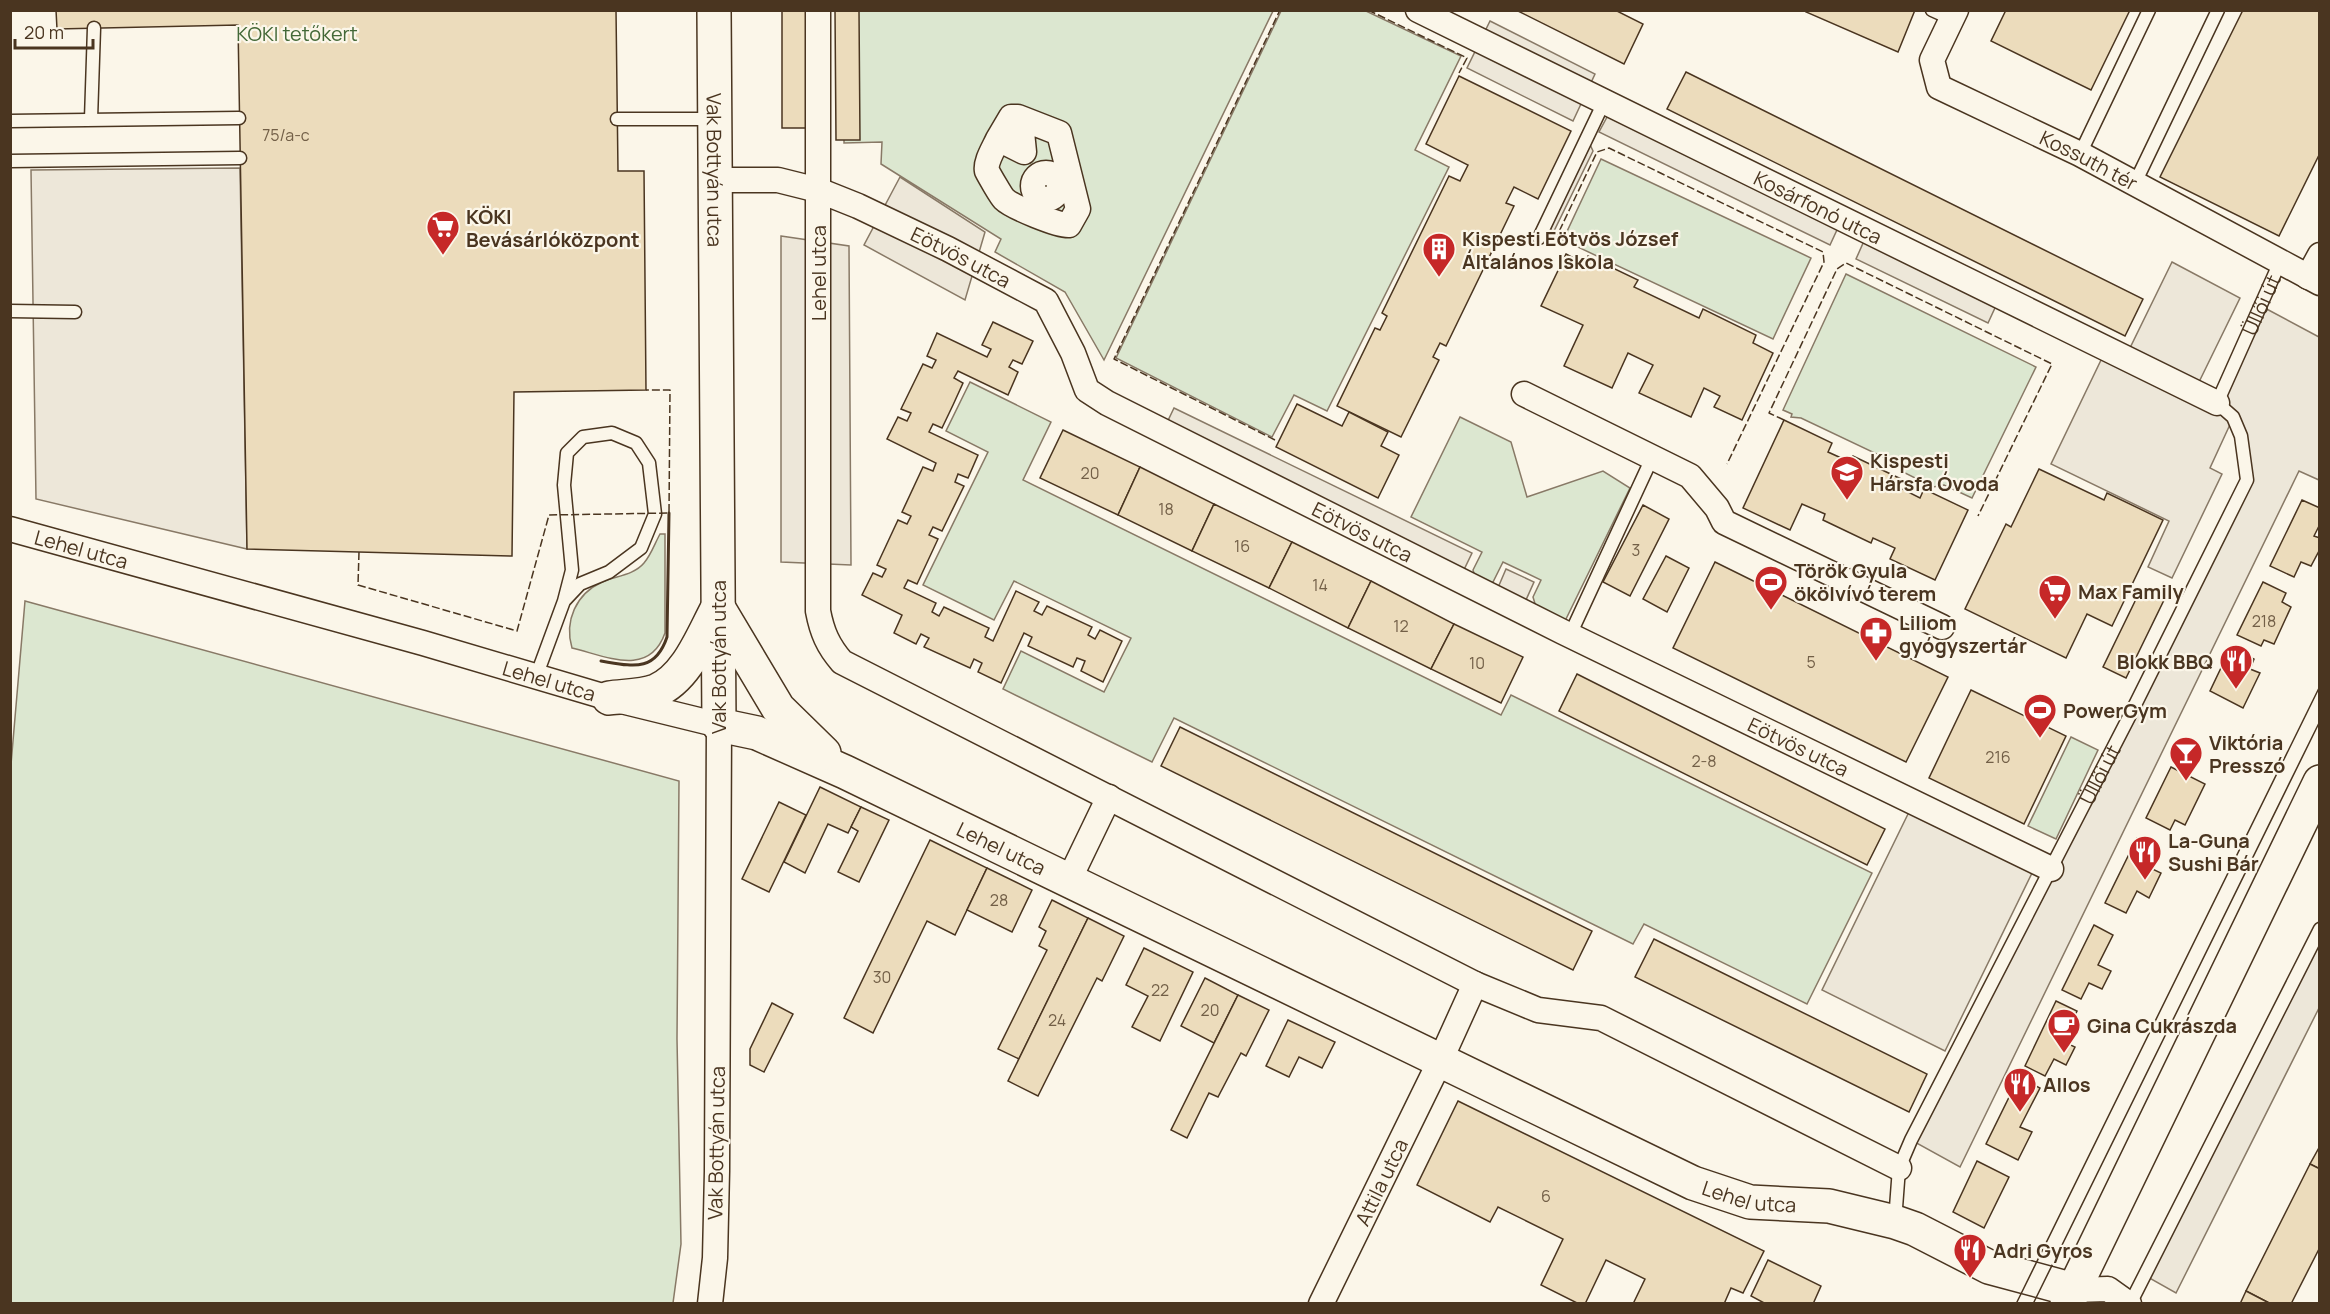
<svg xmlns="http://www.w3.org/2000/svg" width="2330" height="1314" font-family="Manrope,sans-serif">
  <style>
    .green { fill: #dce7d0; stroke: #887966; stroke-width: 1.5 }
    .parking { fill: #ede7d9; stroke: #887966; stroke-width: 1.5 }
    .building { fill: #ecdcbc; stroke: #4a3520; stroke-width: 1.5 }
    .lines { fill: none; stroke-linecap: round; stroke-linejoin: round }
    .lane-casing { stroke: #4a3520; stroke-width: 15 }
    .street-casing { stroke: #4a3520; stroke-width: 27 }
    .secondary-casing { stroke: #4a3520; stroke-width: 36 }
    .lane { stroke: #fbf6e9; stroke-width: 12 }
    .street { stroke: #fbf6e9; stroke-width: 24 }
    .secondary { stroke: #fbf6e9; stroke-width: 33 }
    .tram { stroke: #4a3520; stroke-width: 1.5 }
    .fence { stroke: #4a3520; stroke-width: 1.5; stroke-dasharray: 8 3; stroke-linecap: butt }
    .wall { stroke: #4a3520; stroke-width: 3 }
    .labels { text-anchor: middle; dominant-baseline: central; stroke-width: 4.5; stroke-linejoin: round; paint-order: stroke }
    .number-label { font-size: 16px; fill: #725f47 }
    .park-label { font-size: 20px; fill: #436837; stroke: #fbf6e9 }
    .street-label { font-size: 20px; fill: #4a3520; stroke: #fbf6e9 }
    .poi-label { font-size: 20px; font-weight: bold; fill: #4a3520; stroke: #fbf6e9; text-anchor: start }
  </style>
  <rect width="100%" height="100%" fill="#fbf6e9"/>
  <g class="green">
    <polygon points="844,11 1273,11 1104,360 1065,292 995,252 1001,239 881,164 882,142 844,143"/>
    <polygon points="1281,11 1366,11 1461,56 1415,150 1449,167 1327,411 1294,395 1272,437 1116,358"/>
    <polygon points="1601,159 1811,258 1773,339 1563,240"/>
    <polygon points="1846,274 2036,367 1972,498 1944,485 1933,487 1903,472 1898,464 1801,418 1791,417 1792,414 1783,410"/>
    <polygon points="970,382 1051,422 1023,480 1501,715 1511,695 1872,873 1807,1004 1644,924 1633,944 1174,718 1152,762 1003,689 1021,651 1104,692 1131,638 1014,581 994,620 923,585 988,452 946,431"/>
    <polygon points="1460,417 1511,442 1527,497 1603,471 1630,488 1565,621 1536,607 1533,597 1541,580 1503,562 1493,582 1487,583 1475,577 1473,570 1482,552 1411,517"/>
    <path d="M660,534H665V633C649,678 606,656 572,648C564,621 576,594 602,582C616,576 634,575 644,563C651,555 655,543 660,534Z"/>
    <polygon points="25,601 679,781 677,1039 681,1244 673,1303 11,1303 10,776"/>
    <polygon points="2071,737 2098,750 2056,839 2028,826"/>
  </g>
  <g class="parking">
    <polygon points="1490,21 1595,74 1573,121 1467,68"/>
    <polygon points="1613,106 1842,219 1830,245 1599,132"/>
    <polygon points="1587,138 1593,151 1553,233 1547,222"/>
    <polygon points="240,168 247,549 36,499 31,170"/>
    <polygon points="900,177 985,232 965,300 864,245"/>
    <polygon points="1868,232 2000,297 1988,323 1856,259"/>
    <polygon points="781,236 849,246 851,565 781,562"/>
    <polygon points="2172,262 2240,298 2198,384 2129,350"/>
    <polygon points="2261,306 2319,337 2319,480 2299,471 1960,1167 1911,1140 2247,480 2233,418 2210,468 2222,474 2172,578 2148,567 2169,521 2051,464 2103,356 2217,403"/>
    <polygon points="1174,408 1472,553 1459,580 1163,431"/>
    <polygon points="1506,569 1534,582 1521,611 1494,597"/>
    <polygon points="1909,812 2032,873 1945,1051 1822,990"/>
    <polygon points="2319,929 2319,1008 2176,1293 2144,1275"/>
  </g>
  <g class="building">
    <polygon points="56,10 616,10 618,171 644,171 646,390 514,392 512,556 247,549 238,25 57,29"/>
    <rect x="782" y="10" width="24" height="118"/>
    <polygon points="835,10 859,10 860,140 836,140"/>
    <polygon points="1516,10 1615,10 1643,24 1624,64"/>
    <polygon points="1807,10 1915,10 1898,52 1806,12"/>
    <polygon points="2006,10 2130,10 2091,90 1991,41"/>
    <polygon points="2243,10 2320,10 2320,153 2279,236 2160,177"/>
    <polygon points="1686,72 2143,299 2125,336 1667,109"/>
    <polygon points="1459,76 1571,131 1538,199 1514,187 1506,203 1514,206 1446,346 1440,343 1433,357 1439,360 1401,437 1337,406 1375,328 1380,330 1387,316 1382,313 1449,176 1460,181 1468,165 1426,144"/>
    <polygon points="1566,254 1585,264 1588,256 1638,280 1634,287 1699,318 1703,309 1756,335 1753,343 1773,353 1742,420 1714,407 1720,396 1704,388 1691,417 1639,393 1653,365 1628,353 1612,388 1564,366 1583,325 1541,306"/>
    <polygon points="993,322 1033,341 1022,364 1013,360 1009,367 1018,372 1008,395 958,371 954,378 963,383 953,405 942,428 933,424 929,432 978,455 968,478 958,474 955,482 964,486 942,531 933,527 929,535 938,539 917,584 908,580 904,588 936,603 932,612 939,616 944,607 989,628 985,637 993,641 1016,591 1039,602 1034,611 1042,615 1047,606 1092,627 1088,635 1095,639 1100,630 1122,641 1103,682 1081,671 1085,661 1077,658 1073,667 1028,646 1032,637 1024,633 1001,683 978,672 982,663 974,659 970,668 924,647 929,638 921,634 916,644 894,633 902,615 862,595 873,573 882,577 886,569 877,565 898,520 907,524 911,516 902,512 923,467 933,471 936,463 887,439 898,417 907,421 911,413 901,409 923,364 932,368 936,360 927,356 937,333 987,357 991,349 982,345"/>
    <polygon points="1297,404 1342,426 1349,412 1388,432 1381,446 1399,455 1378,498 1276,447"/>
    <polygon points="1784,420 1832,443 1828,452 1850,462 1853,456 1901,479 1898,487 1920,498 1924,489 1968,510 1935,580 1890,559 1895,548 1873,538 1871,543 1823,520 1825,514 1802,504 1790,530 1743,508"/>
    <polygon points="1063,430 1140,467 1118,515 1040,478"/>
    <polygon points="1140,467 1214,504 1192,551 1118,515"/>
    <polygon points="2039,469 2104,500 2107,493 2163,520 2112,626 2087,614 2066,658 1965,609 2006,524 2011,527"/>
    <polygon points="2302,500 2320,508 2320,524 2314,536 2320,538 2320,549 2311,566 2301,562 2294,577 2270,566"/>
    <polygon points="1214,504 1292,542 1269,588 1192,551"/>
    <polygon points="1643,505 1669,519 1630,596 1603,582"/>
    <polygon points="1292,542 1371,581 1348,628 1269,588"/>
    <polygon points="1666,556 1689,568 1667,612 1643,599"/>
    <polygon points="1715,562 1948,677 1906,762 1673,648"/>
    <polygon points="1371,581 1454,624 1431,669 1348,628"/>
    <polygon points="2263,582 2286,593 2282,602 2291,607 2274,644 2264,640 2261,646 2237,635"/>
    <polygon points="2141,589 2164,600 2126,678 2103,667"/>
    <polygon points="1454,624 1523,657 1501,703 1431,669"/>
    <polygon points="2231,647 2254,659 2250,669 2260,673 2243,708 2210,691"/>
    <polygon points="1577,674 1885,829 1867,865 1559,711"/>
    <polygon points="1971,690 2066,736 2024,824 1929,778"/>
    <polygon points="1180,727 1592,931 1573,970 1161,766"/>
    <polygon points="2171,767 2205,784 2185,825 2175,820 2170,830 2146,818"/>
    <polygon points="820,787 861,807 848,833 828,824 805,873 784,862"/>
    <polygon points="779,802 806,815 769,892 742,879"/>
    <polygon points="861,807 889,820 859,882 838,872 858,831 851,827"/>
    <polygon points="2137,838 2158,848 2148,867 2161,873 2149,898 2137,891 2126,913 2105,903"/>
    <polygon points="930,840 987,868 955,935 927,921 873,1033 844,1018"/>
    <polygon points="987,868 1032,890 1012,932 967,910"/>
    <polygon points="1052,900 1088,918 1019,1059 998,1049 1047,950 1039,946 1046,931 1039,927"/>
    <polygon points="1088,918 1124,936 1102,981 1097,978 1038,1096 1008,1081"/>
    <polygon points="2094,925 2113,935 2098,965 2111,971 2102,989 2089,983 2081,999 2062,990"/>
    <polygon points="1654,939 1927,1074 1909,1112 1635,977"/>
    <polygon points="1144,948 1193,972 1160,1041 1132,1027 1148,996 1126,985"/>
    <polygon points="1205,978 1238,995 1214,1043 1181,1026"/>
    <polygon points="1238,995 1269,1010 1246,1056 1241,1053 1218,1097 1209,1093 1187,1138 1171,1130"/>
    <polygon points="2056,1001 2077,1011 2062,1041 2075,1047 2066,1065 2054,1059 2045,1076 2025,1066"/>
    <polygon points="772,1003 793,1014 764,1072 750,1065 750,1049"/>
    <polygon points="1288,1020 1335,1042 1322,1068 1299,1057 1289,1077 1266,1066"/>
    <polygon points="2019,1077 2040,1088 2020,1127 2032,1132 2018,1160 1986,1144"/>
    <polygon points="1458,1101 1764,1251 1743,1293 1731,1288 1724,1304 1633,1304 1645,1279 1606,1260 1585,1304 1579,1304 1541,1285 1563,1239 1498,1207 1490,1222 1417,1185"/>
    <polygon points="2320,1146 2320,1169 2310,1164"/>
    <polygon points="1977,1161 2009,1177 1984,1228 1953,1212"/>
    <polygon points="2310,1164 2320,1169 2320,1247 2291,1304 2271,1304 2246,1291"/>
    <polygon points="1768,1260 1821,1286 1813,1304 1766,1304 1751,1296"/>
    <polygon points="2246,1291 2271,1304 2240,1304"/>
  </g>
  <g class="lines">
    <g class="lane-casing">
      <g id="lane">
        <polyline points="1932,10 1952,19"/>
        <polyline points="91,119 94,28"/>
        <polyline points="617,119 714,119"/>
        <polyline points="10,121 239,118"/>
        <polyline points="2080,154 2149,10"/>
        <polyline points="10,161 240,158"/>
        <polyline points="2135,183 2218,10"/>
        <polyline points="1539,238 1604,102"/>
        <polyline points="10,311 75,312"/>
        <polyline points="1570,635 1652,458"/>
        <polyline points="536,677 564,601 572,570 564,485 567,453 583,437 612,433 636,443 649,463 655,514 641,548 609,572 580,584 564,601"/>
        <path id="s1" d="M1895,1221L1899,1168L1911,1140L2129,717L2247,480L2241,436L2233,417L2217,403L2280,262"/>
        <polyline points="2130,1304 2320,929"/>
      </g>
    </g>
    <g class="street-casing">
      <g id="street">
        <path d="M818,10V611C822,632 828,646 842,662L1475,984L1538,1010L1601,1018L1899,1168"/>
        <path id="s2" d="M1418,10L2217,403"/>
        <path id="s3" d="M1956,10L1932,60L1939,87L2080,154L2320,283"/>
        <path d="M998,139C994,148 985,162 987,171C989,175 1001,196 1004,199C1012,207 1059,226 1069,225L1078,209L1059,133L1018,117H1011L998,139L1024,152L1022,132L1026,121"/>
        <circle cx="1046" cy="186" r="13"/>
        <path id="s4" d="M715,180H778L818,190L858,206L948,249L1046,301L1073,353L1087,390L1107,403L1563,632L2051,869"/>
        <polyline points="2308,277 2320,255"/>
        <polyline points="1524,394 1690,476 1717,508 1724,522 1942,627"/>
        <path id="s5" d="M10,529L423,643L609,698L719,725L717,1171L715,1258L710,1304"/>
        <polyline points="1069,880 1109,797"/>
        <polyline points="2074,1290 2108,1289 2129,1304"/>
        <path id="s6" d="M1321,1304L1441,1059L1475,984"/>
      </g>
    </g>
    <g class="secondary-casing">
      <g id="secondary">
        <path id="s7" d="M714,10L719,725L757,733L845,772L1693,1183L1750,1202L1829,1206L1895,1222L1915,1229L1989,1267L2074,1290"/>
        <polyline points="719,609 778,708 824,753"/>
        <path d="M609,698C624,696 643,696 656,691C687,678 702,637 717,609"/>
        <polyline points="2067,1304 2320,782"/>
      </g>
    </g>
    <use href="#lane" class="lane"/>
    <use href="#street" class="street"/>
    <use href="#secondary" class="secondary"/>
    <g class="tram">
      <polyline points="2016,1304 2320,686"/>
      <polyline points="2033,1304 2320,721"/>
    </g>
    <g class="fence">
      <polyline points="1368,10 1467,58 1459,73"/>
      <polyline points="1566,245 1555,240 1597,152 1609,148 1823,252 1824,262 1727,464"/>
      <polyline points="1784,420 1769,413 1837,269 1846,263 2052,364 1978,516"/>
      <polyline points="1275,440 1114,359 1280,10"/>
      <polyline points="359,552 358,585 517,631 549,515 669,513 670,390 646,390"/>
    </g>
    <path class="wall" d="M601,661C632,666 655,673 667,637L669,513"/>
  </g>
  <defs>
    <g id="supermarket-pin" transform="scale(1.725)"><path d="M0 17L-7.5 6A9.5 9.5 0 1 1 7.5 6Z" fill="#c62828" stroke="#fbf6e9"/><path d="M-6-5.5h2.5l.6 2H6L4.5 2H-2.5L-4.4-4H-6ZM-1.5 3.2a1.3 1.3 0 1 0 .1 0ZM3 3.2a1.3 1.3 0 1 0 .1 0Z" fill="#fff"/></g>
    <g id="building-pin" transform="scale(1.725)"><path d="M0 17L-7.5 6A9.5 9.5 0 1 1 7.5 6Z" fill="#c62828" stroke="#fbf6e9"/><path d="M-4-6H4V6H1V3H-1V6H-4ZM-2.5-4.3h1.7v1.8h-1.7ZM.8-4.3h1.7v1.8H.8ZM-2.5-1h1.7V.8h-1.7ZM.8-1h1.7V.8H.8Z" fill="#fff"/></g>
    <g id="school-pin" transform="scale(1.725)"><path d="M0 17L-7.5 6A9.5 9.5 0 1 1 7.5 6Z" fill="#c62828" stroke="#fbf6e9"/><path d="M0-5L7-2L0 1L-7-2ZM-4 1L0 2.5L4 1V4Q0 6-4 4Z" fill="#fff"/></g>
    <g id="stadium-pin" transform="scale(1.725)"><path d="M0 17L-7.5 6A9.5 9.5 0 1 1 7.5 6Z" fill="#c62828" stroke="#fbf6e9"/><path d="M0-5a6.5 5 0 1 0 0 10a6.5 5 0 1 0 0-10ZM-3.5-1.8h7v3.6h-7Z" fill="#fff"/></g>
    <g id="pharmacy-pin" transform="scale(1.725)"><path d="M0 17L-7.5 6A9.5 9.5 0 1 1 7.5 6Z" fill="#c62828" stroke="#fbf6e9"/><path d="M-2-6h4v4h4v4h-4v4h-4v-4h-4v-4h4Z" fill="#fff"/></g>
    <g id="restaurant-pin" transform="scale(1.725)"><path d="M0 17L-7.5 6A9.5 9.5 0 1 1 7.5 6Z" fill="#c62828" stroke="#fbf6e9"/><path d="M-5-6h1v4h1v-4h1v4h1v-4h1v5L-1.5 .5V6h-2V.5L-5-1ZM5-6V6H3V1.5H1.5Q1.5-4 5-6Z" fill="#fff"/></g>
    <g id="bar-pin" transform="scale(1.725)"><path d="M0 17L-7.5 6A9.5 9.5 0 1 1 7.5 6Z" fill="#c62828" stroke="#fbf6e9"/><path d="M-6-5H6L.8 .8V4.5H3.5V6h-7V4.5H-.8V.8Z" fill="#fff"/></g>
    <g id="cafe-pin" transform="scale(1.725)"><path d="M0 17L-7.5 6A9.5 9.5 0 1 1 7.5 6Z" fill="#c62828" stroke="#fbf6e9"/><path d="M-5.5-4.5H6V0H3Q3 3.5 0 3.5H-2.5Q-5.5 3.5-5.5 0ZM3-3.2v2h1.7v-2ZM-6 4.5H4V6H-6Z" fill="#fff"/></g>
  </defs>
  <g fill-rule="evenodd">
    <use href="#supermarket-pin" x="443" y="227"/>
    <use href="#building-pin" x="1439" y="249"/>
    <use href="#school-pin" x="1847" y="472"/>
    <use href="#stadium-pin" x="1771" y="582"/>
    <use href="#supermarket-pin" x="2055" y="591"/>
    <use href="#pharmacy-pin" x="1876" y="633"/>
    <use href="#restaurant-pin" x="2236" y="661"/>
    <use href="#stadium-pin" x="2040" y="710"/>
    <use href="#bar-pin" x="2186" y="753"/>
    <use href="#restaurant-pin" x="2145" y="852"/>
    <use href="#cafe-pin" x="2064" y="1025"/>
    <use href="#restaurant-pin" x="2020" y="1084"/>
    <use href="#restaurant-pin" x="1970" y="1250"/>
  </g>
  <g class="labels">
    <g class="number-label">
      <text x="286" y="135">75/a-c</text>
      <text x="1090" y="473">20</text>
      <text x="1166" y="509">18</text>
      <text x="1242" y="546">16</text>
      <text x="1636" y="550">3</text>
      <text x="1320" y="585">14</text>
      <text x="2264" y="621">218</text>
      <text x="1401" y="626">12</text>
      <text x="1811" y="662">5</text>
      <text x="1477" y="663">10</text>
      <text x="1998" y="757">216</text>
      <text x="1704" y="761">2-8</text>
      <text x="999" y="900">28</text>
      <text x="882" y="977">30</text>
      <text x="1160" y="990">22</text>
      <text x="1210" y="1010">20</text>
      <text x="1057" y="1020">24</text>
      <text x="1546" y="1196">6</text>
    </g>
    <g class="park-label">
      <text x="297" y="33">KÖKI tetőkert</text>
    </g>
    <g class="street-label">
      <text stroke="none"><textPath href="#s3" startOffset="250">Kossuth tér</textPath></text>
      <text stroke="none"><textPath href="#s7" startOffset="160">Vak Bottyán utca</textPath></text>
      <text stroke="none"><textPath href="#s2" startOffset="446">Kosárfonó utca</textPath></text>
      <text stroke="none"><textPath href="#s4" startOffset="262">Eötvös utca</textPath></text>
      <text transform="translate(818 273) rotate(-90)">Lehel utca</text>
      <text stroke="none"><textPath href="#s1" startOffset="1018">Üllői út</textPath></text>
      <text stroke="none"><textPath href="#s4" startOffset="766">Eötvös utca</textPath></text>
      <text stroke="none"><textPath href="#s5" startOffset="74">Lehel utca</textPath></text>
      <text transform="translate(718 657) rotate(-90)">Vak Bottyán utca</text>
      <text stroke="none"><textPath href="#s5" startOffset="560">Lehel utca</textPath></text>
      <text stroke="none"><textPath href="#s4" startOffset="1252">Eötvös utca</textPath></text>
      <text stroke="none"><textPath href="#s1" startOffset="495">Üllői út</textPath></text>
      <text stroke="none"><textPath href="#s7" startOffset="1024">Lehel utca</textPath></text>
      <text transform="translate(716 1143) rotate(-89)">Vak Bottyán utca</text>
      <text stroke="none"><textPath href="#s6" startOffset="136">Attila utca</textPath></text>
      <text stroke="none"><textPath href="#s7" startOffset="1851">Lehel utca</textPath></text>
    </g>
    <g class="poi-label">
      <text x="466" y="216">KÖKI<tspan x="466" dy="23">Bevásárlóközpont</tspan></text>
      <text x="1462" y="238">Kispesti Eötvös József<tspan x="1462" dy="23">Általános Iskola</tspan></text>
      <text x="1870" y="460">Kispesti<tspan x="1870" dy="23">Hársfa Óvoda</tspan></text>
      <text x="1794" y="570">Török Gyula<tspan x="1794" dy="23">ökölvívó terem</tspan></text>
      <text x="2078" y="591">Max Family</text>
      <text x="1899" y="622">Liliom<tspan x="1899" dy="23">gyógyszertár</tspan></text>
      <text x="2213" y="661" text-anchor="end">Blokk BBQ</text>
      <text x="2063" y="710">PowerGym</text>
      <text x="2209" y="742">Viktória<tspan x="2209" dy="23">Presszó</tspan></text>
      <text x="2168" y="840">La-Guna<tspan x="2168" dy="23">Sushi Bár</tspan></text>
      <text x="2087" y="1025">Gina Cukrászda</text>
      <text x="2043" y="1084">Allos</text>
      <text x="1993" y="1250">Adri Gyros</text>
    </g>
  </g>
  <rect width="2330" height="1314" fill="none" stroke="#4a3520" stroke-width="24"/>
  <path d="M15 39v9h78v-9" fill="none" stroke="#4a3520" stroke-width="3"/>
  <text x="24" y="39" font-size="18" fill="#4a3520" stroke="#fbf6e9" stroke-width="4.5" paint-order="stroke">20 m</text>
</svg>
